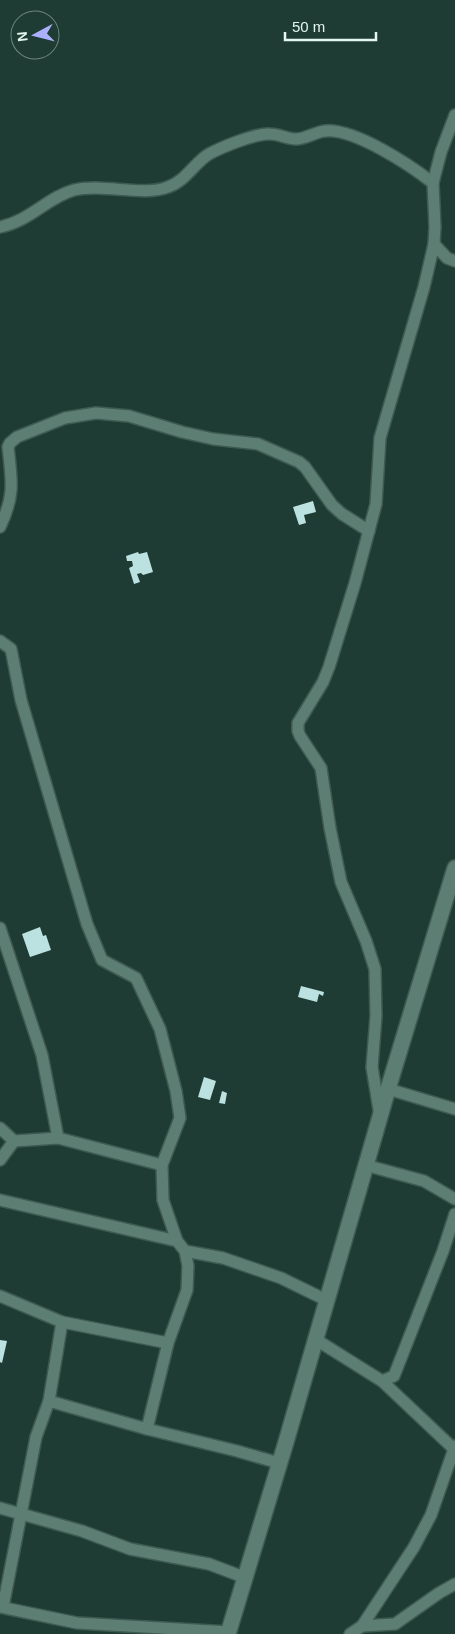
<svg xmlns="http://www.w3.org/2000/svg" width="455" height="1634" font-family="Arial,sans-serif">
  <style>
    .building { fill: #bbe2e0 }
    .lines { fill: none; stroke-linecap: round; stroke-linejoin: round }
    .street-casing { stroke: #3e5a52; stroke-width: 14 }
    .secondary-casing { stroke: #3e5a52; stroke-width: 18 }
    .street { stroke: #5d7e73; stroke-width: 11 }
    .secondary { stroke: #5d7e73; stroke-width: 15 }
  </style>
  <rect width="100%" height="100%" fill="#1e3c33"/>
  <g class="building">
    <polygon points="313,501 316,512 304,515 306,523 299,525 293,507"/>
    <polygon points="138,552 139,554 147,552 153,572 143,575 141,573 137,574 140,582 134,584 129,568 133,566 132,561 127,561 126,556"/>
    <polygon points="40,927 43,936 46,935 51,950 30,957 22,934"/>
    <polygon points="301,986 324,992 323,996 319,994 317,1002 298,997"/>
    <polygon points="204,1077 216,1081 210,1100 198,1097"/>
    <polygon points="222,1091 227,1093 225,1104 219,1103"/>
    <polygon points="0,1340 7,1341 2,1363 0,1362"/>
  </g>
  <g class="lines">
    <g class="street-casing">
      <g id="street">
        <path d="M0,227C30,221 48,197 74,190C103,183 143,197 168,187C186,181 194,163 209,154C222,147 256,133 270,134C279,134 287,139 296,139C306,139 315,132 325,131C354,128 410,165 433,183"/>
        <polyline points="434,244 447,258 455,261"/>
        <path d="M0,527C15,495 12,482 8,447L10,443L17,437L65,418L96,413L129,416L182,432L213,439L258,444L299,462L305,467L332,505L342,514L369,531"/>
        <polyline points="0,641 11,649 21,700 87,924 102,960 136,978 160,1029 176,1091 180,1118 162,1165 163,1200 177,1241"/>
        <polyline points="0,928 42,1055 58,1138"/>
        <polyline points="388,1089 455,1109"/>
        <polyline points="380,1116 372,1067 376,1016 375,969 366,941 341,882 330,828 321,768 300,736 298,731 298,723 323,682 329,667 355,583 376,504 380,438 424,287 434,244 435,227 433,183 441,152 455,115"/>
        <polyline points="0,1128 14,1141 0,1160"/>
        <polyline points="14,1141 58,1138 162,1165"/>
        <polyline points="365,1165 424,1181 455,1199"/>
        <polyline points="0,1200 177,1241 185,1251 188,1266 187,1290 168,1343 147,1429 237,1451 279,1463"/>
        <polyline points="185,1251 223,1258 281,1278 326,1300"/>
        <polyline points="0,1296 62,1322 168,1343"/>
        <polyline points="315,1339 382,1381 394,1376 443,1251 455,1214"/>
        <polyline points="382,1381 455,1450"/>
        <polyline points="49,1401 147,1429"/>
        <polyline points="0,1508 82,1531 130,1549 209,1564 246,1578"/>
        <polyline points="0,1607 77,1623 229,1632"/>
        <polyline points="3,1607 36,1437 49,1401 62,1322"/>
        <polyline points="362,1626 395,1624 439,1593 455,1584"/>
        <polyline points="350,1634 362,1626 414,1547 431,1515 455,1446"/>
      </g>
    </g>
    <g class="secondary-casing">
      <polyline id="secondary" points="228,1634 286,1442 388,1089 455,868"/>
    </g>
    <use href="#street" class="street"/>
    <use href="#secondary" class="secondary"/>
  </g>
  <g transform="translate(35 35) rotate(263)"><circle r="24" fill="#1e3c33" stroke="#6d867e"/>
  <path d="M0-4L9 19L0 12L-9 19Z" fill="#acaffb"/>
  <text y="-8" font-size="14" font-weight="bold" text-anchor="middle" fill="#e3f5ee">N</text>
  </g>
  <path d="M285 32v8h91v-8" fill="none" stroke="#e3f5ee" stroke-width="2.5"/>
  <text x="292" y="32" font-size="15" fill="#e3f5ee" stroke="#1e3c33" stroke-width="4" paint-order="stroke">50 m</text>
</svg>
